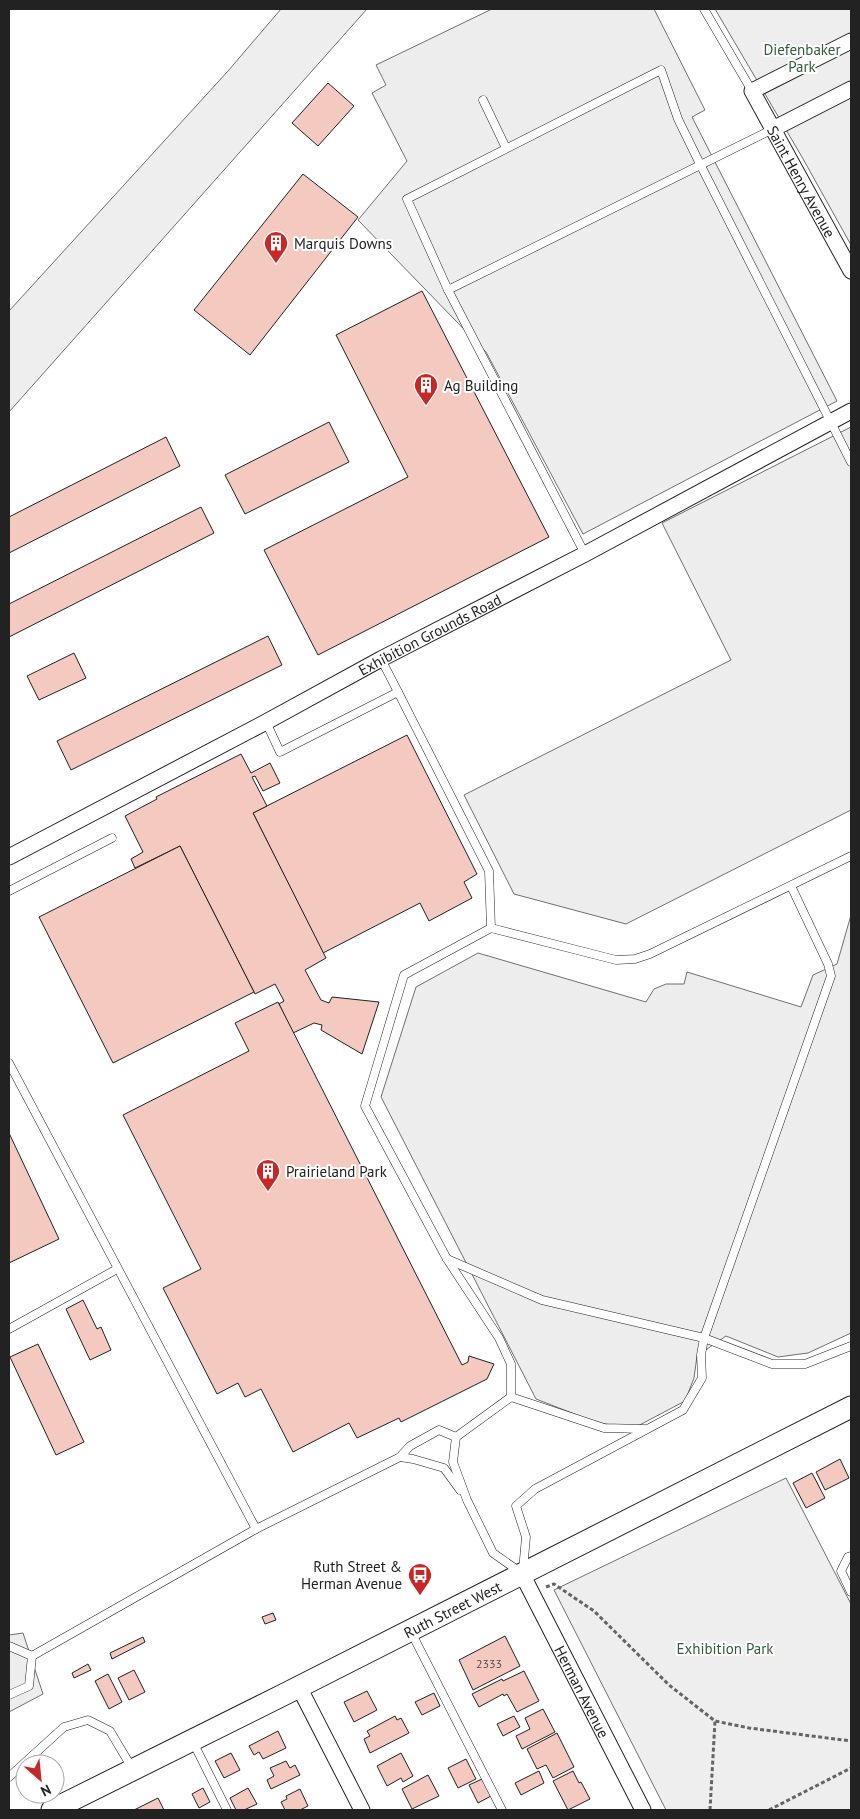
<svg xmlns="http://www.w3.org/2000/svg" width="860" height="1819" font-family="'PT Sans',sans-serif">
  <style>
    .green { fill: #eee; stroke: #6f6f6f }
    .parking { fill: #ededed; stroke: #6f6f6f }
    .building { fill: #f3c9c0; stroke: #222 }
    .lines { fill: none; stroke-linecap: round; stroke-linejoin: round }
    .lane-casing { stroke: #222; stroke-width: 9 }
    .street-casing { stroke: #222; stroke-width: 17 }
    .secondary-casing { stroke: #222; stroke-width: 23 }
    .path { stroke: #646464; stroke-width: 3; stroke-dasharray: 4 2.5; stroke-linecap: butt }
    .lane { stroke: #fff; stroke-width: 8 }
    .street { stroke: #fff; stroke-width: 15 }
    .secondary { stroke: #fff; stroke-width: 21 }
    .labels { text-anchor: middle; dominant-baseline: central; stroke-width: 4; stroke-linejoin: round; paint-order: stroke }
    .number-label { font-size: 12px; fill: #564c4a }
    .park-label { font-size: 15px; fill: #2f5e38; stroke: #fff }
    .street-label { font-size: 15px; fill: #222; stroke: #fff }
    .poi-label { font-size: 15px; fill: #222; stroke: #fff; text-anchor: start }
  </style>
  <rect width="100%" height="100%" fill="#fff"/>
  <g class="green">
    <polygon points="281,9 367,9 9,412 9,311 228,71"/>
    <polygon points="715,9 851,9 851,245 802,157"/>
    <polygon points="786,1478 851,1604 851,1810 666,1810 554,1590"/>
  </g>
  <g class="parking">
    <polygon points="492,9 654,9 705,110 692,117 837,401 583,534 486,352 358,220 407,161 372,93 386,85 376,65"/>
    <polygon points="851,427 851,810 626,924 514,894 464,795 731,660 662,523"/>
    <polygon points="851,915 851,1333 808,1353 778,1357 726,1336 697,1356 694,1378 685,1401 632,1429 595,1422 536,1399 381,1097 416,987 478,953 646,1002 654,989 666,984 684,984 687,972 801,1007 813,975 837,964"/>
    <polygon points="23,1633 43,1694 9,1712 9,1635"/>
  </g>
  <g class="building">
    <polygon points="328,83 354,106 318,146 292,123"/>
    <polygon points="303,174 358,217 250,355 194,310"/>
    <polygon points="422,291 549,537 318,655 264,550 408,477 336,335"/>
    <polygon points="329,422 349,462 245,514 225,475"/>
    <polygon points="166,437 180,466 9,553 9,517"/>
    <polygon points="201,507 214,533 9,637 9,604"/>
    <polygon points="268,636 282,665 71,770 57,741"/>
    <polygon points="74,653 86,678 39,700 27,676"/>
    <polygon points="407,735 477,874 464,882 472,898 429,921 420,903 323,953 253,813"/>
    <polygon points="241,754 251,773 270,763 280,783 263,791 255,776 252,777 267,806 253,813 326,958 305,970 321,1000 329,1003 332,997 379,1002 362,1054 321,1030 322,1025 314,1023 293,1033 279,1004 284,1001 275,984 255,994 180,846 135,868 131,859 143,852 125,816 157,799 156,797"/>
    <polygon points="180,846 254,992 113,1063 39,917"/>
    <polygon points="278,1002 462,1365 468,1362 469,1356 494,1364 487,1379 401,1422 399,1418 357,1438 349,1423 293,1452 261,1389 245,1397 238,1383 217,1394 163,1288 201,1269 123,1115 249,1051 235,1023"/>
    <polygon points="9,1133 59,1239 9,1263"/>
    <polygon points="83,1300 97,1329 101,1327 111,1350 90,1360 66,1309"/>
    <polygon points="38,1344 84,1442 56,1455 10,1357"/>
    <polygon points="840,1459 849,1478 825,1490 816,1472"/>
    <polygon points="812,1473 825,1498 806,1508 793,1483"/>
    <polygon points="273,1613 276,1620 265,1624 262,1617"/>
    <polygon points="505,1636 520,1666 473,1690 459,1660"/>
    <polygon points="143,1637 145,1642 112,1659 110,1653"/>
    <polygon points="88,1664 91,1670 74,1678 72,1673"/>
    <polygon points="134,1670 145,1692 129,1700 118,1678"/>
    <polygon points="524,1671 539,1701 517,1712 507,1694 504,1696 503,1694 479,1707 472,1694 502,1679 503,1681"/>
    <polygon points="108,1674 122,1702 109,1709 95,1681"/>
    <polygon points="367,1691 377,1710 354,1722 344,1702"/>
    <polygon points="434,1693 440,1706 422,1715 415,1702"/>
    <polygon points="543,1709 555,1732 522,1749 516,1736 530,1729 525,1718"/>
    <polygon points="395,1716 397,1720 401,1718 409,1733 370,1753 364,1739 370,1736 367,1731"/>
    <polygon points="514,1716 520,1727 503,1736 497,1724"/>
    <polygon points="278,1731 286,1748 263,1759 259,1752 254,1755 249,1746"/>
    <polygon points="557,1733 574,1767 553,1778 546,1765 537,1769 527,1749"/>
    <polygon points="231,1753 240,1770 224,1778 215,1761"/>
    <polygon points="401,1753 413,1776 403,1782 401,1778 387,1786 377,1766"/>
    <polygon points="466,1759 476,1779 458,1788 448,1768"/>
    <polygon points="286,1761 290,1768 295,1765 300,1775 271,1789 267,1780 274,1776 270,1768"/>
    <polygon points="539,1771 544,1783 521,1795 515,1783"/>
    <polygon points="573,1771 579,1783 581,1782 590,1799 568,1810 553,1781"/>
    <polygon points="428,1775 439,1796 412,1809 402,1789"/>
    <polygon points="482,1779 491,1796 478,1803 469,1785"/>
    <polygon points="203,1788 210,1802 199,1808 192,1794"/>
    <polygon points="248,1788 257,1804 244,1810 236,1810 230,1798"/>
    <polygon points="300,1789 308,1806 300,1810 285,1810 281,1802 287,1799 286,1796"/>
    <polygon points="158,1798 164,1810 134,1810"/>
  </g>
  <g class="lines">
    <g class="lane-casing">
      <g id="lane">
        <polyline points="704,9 752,91"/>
        <polyline points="483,100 506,148"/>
        <polyline points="448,290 773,129"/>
        <polyline points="585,554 448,290 407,199 661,70 678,119 700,164 851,462"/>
        <polyline points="381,659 398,692"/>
        <polyline points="266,722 280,752 398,692 489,871 491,928"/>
        <polyline points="9,891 112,838"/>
        <polyline points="9,1063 256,1529"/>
        <polyline points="447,1259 542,1300 704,1338 831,976 828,964 791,886"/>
        <polyline points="9,1329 117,1269"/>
        <polyline points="511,1397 511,1364 499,1338 447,1259 365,1106 404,975 491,928 616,960 635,959 650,954 851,856"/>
        <polyline points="511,1397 456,1437 453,1462 467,1500 493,1553 520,1572"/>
        <polyline points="511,1397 604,1428 644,1429"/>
        <polyline points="400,1457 413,1459 444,1468 460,1490"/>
        <polyline points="851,1556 848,1557 841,1571 851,1592"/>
        <polyline points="523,1570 526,1537 516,1506 535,1489 683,1410 702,1378 701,1355 704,1338 772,1364 805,1364 851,1346"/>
        <polyline points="411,1632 502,1810"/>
        <polyline points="9,1646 32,1656 29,1686 9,1695"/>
        <polyline points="32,1656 256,1529 400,1457 410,1446 439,1430 456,1437"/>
        <polyline points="193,1742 227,1810"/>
        <polyline points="9,1777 64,1727 88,1720 110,1731 132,1768"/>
      </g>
    </g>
    <g class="street-casing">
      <g id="street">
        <path id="s1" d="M851,41L752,91L851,271"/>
        <polyline points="773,129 851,89"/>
        <path id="s2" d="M9,857L266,722L381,659L585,554L851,411"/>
        <path id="s3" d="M522,1574L643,1810"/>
        <polyline points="299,1687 362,1810"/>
      </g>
    </g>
    <g class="secondary-casing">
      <g id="secondary">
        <path id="s4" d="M52,1810L283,1695L851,1407"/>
      </g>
    </g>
    <g class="path">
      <polyline points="546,1587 554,1584 594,1611 669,1685 715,1721 749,1728 851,1741"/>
      <polyline points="710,1810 715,1721"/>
      <polyline points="769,1810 851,1768"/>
    </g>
    <use href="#lane" class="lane"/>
    <use href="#street" class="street"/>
    <use href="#secondary" class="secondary"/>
  </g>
  <defs>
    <g id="building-pin" transform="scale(1.25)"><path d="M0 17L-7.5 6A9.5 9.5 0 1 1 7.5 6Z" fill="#c62828" stroke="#fff"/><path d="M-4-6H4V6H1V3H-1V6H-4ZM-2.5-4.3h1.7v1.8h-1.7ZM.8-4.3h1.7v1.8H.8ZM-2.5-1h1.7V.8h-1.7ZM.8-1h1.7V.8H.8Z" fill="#fff"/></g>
    <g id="bus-pin" transform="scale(1.25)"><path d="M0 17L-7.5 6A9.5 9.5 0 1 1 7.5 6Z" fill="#c62828" stroke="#fff"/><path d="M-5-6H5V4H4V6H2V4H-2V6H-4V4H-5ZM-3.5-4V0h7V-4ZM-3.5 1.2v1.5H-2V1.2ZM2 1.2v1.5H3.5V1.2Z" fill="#fff"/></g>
  </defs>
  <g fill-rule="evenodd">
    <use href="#building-pin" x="276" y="243"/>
    <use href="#building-pin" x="426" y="385"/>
    <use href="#building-pin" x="268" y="1171"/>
    <use href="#bus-pin" x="420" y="1575"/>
  </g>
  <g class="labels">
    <g class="number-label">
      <text x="489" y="1663">2333</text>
    </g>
    <g class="park-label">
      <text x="802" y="49">Diefenbaker<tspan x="802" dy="17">Park</tspan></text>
      <text x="725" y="1648">Exhibition Park</text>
    </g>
    <g class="street-label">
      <text stroke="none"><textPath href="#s1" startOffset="214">Saint Henry Avenue</textPath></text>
      <text stroke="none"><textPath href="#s2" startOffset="476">Exhibition Grounds Road</textPath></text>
      <text stroke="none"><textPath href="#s4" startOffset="448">Ruth Street West</textPath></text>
      <text stroke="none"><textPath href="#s3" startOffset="132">Herman Avenue</textPath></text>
    </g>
    <g class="poi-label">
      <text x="294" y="243">Marquis Downs</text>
      <text x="444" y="385">Ag Building</text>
      <text x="286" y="1171">Prairieland Park</text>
      <text x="402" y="1566" text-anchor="end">Ruth Street &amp;<tspan x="402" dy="17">Herman Avenue</tspan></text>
    </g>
  </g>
  <rect width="860" height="1819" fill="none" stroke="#222222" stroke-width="20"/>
  <g transform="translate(40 1779) rotate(153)"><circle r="24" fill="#ffffff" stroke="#a7a7a7"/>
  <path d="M0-4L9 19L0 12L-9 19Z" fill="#c62828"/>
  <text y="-8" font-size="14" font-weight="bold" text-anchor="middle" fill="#222222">N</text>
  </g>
</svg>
